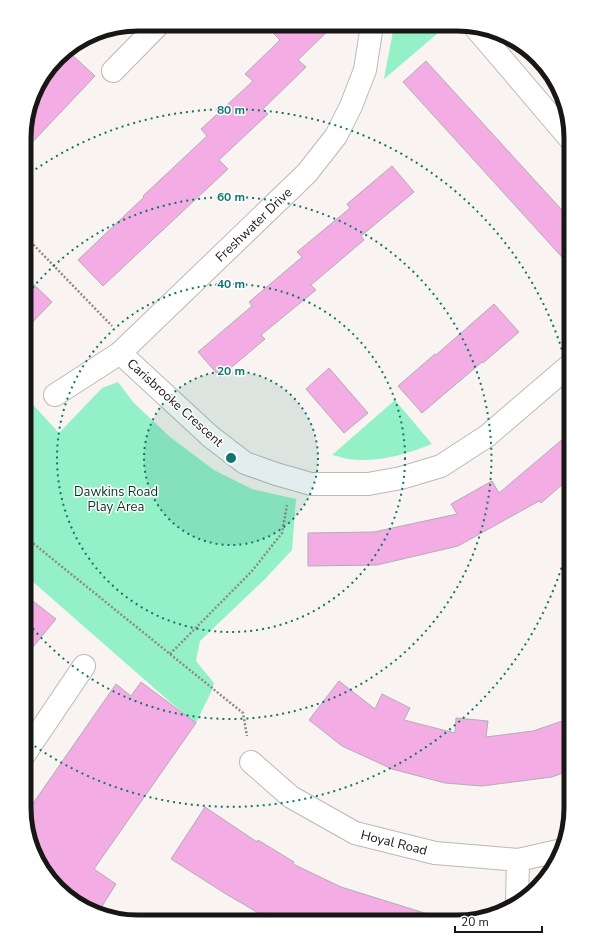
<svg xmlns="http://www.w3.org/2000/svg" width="595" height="946" font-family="'Nunito Sans',sans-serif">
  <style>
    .green { fill: #94f1c7 }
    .building { fill: #f3ace4; stroke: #b2aeb1 }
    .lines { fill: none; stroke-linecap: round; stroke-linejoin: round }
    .minor-casing { stroke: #bcb8b5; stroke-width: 24 }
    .path { stroke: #8c8987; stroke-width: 2.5; stroke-dasharray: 2 2; stroke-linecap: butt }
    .minor { stroke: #fff; stroke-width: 22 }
    .ring { fill: none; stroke: #0f766e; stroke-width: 2; stroke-dasharray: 2 4 }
    .labels { text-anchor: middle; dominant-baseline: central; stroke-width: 3; stroke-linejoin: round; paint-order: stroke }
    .street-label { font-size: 13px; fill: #191716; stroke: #fff }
    .park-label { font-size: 13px; fill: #063222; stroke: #fff }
    .rim { fill: none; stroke: #191716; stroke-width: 5 }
    .centre { fill: #0f766e; stroke: #fff; stroke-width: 2 }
    .ring-label { font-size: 12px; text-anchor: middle; font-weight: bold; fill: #0f766e; stroke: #fff; stroke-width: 3; stroke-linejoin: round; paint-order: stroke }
  </style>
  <rect width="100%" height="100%" fill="#f9f4f1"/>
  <g class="green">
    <polygon points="394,26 444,26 445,27 384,79"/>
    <polygon points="118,382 133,402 170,437 214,470 252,489 296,499 292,550 265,579 200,641 196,661 214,683 213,688 196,723 170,702 24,574 25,396 59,433 102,388"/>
    <path d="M395,400L432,444C405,455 376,463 348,459C343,458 338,456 332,455Z"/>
  </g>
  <g class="building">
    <polygon points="265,25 334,25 298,60 306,67 263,109 268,114 219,160 228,169 103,286 78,260 144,197 143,196 207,136 201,129 253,81 245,74 280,40"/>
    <polygon points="68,51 95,76 25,150 25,123 36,87 42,80"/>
    <polygon points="426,61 571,220 571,267 403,82"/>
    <polygon points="392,166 414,192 361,236 364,240 311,285 316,290 261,335 265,339 220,377 198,352 252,306 249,302 302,257 297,252 350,208 347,204"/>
    <polygon points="25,276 52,302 25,330"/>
    <polygon points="494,304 519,332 483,363 482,362 422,413 398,386 435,354 436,355"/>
    <polygon points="329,368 368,413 344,433 306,389"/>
    <polygon points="571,432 571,477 541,503 539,501 458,546 377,565 308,566 308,533 374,532 457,514 451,504 492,481 499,493"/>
    <polygon points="24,594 56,619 24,658"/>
    <polygon points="339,681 375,709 382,694 410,708 404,720 455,733 456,718 488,721 486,737 533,731 571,718 571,770 552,777 482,786 445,783 392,769 342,746 309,720"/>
    <polygon points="141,682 196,723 94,869 116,884 99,911 68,898 33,852 25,815 116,684 131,696"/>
    <polygon points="205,807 257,842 258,840 294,862 293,864 341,887 434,916 433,922 272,921 226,894 171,859"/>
  </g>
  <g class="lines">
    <g class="minor-casing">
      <g id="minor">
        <polyline points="474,26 571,140"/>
        <polyline points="113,71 159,24"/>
        <polyline points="120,353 211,437 245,463 276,474 311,484 368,484 401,478 441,466 487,436 571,364"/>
        <polyline points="55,395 120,353 307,173 336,136 351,106 365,70 372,25"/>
        <polyline points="24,755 84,666"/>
        <polyline points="251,762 291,797 355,833 435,853 518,860 558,851"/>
        <polyline points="517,901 518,860"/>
      </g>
    </g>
    <g class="path">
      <polyline points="25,236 112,326"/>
      <polyline points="25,394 31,394"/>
      <polyline points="24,536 243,713 247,736"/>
      <polyline points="170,654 252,571 282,533 287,505"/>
    </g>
    <use href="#minor" class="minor"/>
  </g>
  <circle cx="231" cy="458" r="87" fill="#0f766e" fill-opacity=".12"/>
  <g class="ring">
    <circle cx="231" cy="458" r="87"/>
    <circle cx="231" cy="458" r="174"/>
    <path d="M25 297A261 261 0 1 1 25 619"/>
    <path d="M571 533A348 348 0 0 1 26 740M26 176A348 348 0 0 1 571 383"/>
  </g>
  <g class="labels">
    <g class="street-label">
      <text transform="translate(254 225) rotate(-44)">Freshwater Drive</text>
      <text transform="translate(175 403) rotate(42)">Carisbrooke Crescent</text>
      <text transform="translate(394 843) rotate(14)">Hoyal Road</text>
    </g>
    <g class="park-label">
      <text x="116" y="492">Dawkins Road<tspan x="116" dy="15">Play Area</tspan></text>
    </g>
  </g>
  <path d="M0 0H595V946H0ZM138 31H457A107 107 0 0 1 564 138V808A107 107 0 0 1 457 915H138A107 107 0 0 1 31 808V138A107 107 0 0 1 138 31Z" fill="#fff" fill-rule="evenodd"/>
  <path class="rim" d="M138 31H457A107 107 0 0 1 564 138V808A107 107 0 0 1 457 915H138A107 107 0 0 1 31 808V138A107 107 0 0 1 138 31Z"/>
  <circle cx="231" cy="458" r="6" class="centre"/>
  <g class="ring-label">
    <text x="231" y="114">80 m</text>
    <text x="231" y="201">60 m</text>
    <text x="231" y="288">40 m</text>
    <text x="231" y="375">20 m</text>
  </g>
  <path d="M455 926v6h87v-6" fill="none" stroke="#191716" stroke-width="2"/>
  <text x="461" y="926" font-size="12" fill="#191716" stroke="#ffffff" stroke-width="3" paint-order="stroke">20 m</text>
</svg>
